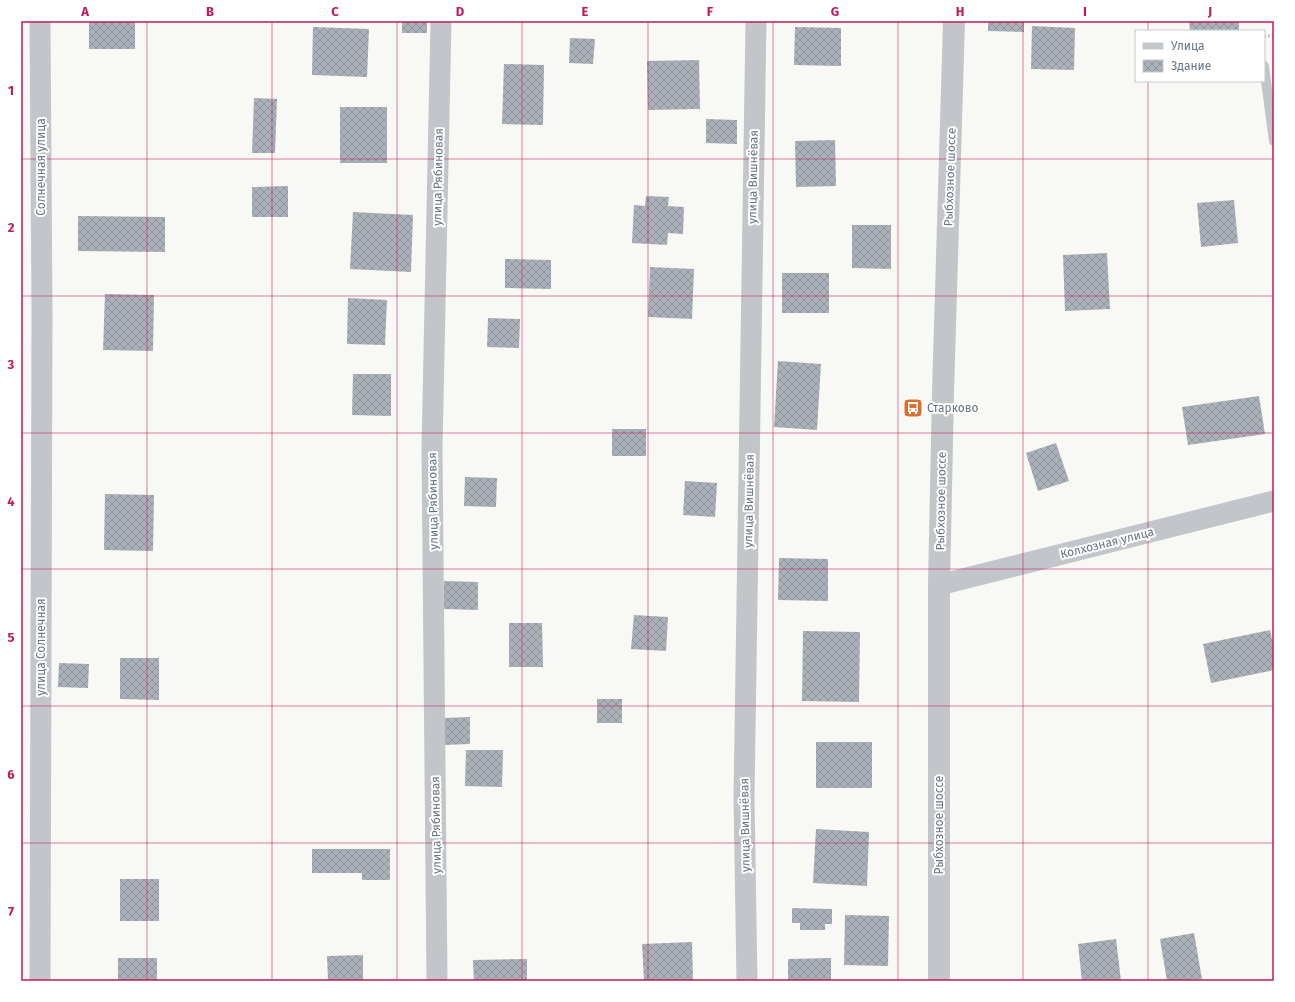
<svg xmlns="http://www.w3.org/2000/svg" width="1295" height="1002" font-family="'Fira Sans',sans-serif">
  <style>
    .building { fill: url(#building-cross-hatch) }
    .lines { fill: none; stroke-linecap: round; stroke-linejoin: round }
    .path { stroke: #bcbec1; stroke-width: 2.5; stroke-dasharray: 2 2; stroke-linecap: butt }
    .service { stroke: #c2c5c9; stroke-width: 10 }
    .minor { stroke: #c2c5c9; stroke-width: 21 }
    .tertiary { stroke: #c2c5c9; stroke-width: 22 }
    .grid { fill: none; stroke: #c2185b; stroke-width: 1; stroke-opacity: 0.55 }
    .labels { text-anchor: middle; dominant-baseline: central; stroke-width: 4; stroke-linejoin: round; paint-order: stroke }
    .street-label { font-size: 12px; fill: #687585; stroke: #fff }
    .poi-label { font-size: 12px; fill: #687585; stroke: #fff; text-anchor: start }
    .neatline { fill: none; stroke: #c2185b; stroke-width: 1.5 }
    .grid-label { font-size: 13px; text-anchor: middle; font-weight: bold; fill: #c2185b }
  </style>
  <defs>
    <pattern id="building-cross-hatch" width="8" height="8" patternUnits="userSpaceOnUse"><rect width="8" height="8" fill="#abb1b8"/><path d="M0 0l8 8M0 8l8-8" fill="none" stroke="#8f959b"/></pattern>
  </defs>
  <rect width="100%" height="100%" fill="#f8f8f5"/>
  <g class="building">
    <rect x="89" y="21" width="46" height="28"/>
    <rect x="402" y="21" width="25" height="12"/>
    <polygon points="988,21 1024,21 1024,32 988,31"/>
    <polygon points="1189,21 1239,21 1239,31 1190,31"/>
    <polygon points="1032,26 1075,28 1074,70 1031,69"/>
    <polygon points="313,27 369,29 367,77 312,75"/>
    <polygon points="795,27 841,28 841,66 794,65"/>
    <polygon points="570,38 595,39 593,64 569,63"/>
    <polygon points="699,60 700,109 648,110 647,61"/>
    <polygon points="504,64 544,65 543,125 502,124"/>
    <polygon points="254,98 277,99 275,153 252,153"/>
    <rect x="340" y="107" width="47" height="56"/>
    <polygon points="706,119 737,120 737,144 706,143"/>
    <polygon points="835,140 836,186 796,187 795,141"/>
    <polygon points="288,186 288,217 252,217 252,187"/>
    <polygon points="646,196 669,197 668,206 684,207 683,234 668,233 667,245 632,243 634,205 645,206"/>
    <polygon points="1234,200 1238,243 1201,247 1197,203"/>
    <polygon points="353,212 413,215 411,272 350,269"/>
    <polygon points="78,216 165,217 165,252 78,251"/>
    <polygon points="852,225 891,225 891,269 852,268"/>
    <polygon points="1107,253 1110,309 1065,311 1063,255"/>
    <polygon points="505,259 551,260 551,289 505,288"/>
    <polygon points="650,267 694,269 692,319 648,317"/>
    <rect x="782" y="273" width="47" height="40"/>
    <polygon points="105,294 154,295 153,351 103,350"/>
    <polygon points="348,298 387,300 385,345 347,344"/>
    <polygon points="488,318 520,319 519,348 487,347"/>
    <polygon points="778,361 821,364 817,430 774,427"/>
    <polygon points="353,374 391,374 391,416 352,415"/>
    <polygon points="1259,396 1265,434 1188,445 1182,407"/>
    <rect x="612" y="429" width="34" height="27"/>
    <polygon points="1056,443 1069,481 1038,491 1026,453"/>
    <polygon points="465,477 497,478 496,507 464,506"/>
    <polygon points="685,481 717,483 715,517 683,515"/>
    <polygon points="105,494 154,495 153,551 104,550"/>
    <polygon points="779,558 828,559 828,601 778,600"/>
    <polygon points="444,581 478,582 478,610 444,609"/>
    <polygon points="634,615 668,617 666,651 631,649"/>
    <polygon points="509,623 542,623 543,667 509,667"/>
    <polygon points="1270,630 1274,648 1274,670 1211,683 1203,644"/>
    <polygon points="803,631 860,632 859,702 802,701"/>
    <polygon points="120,658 159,658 159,700 120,699"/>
    <polygon points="59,663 89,664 88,688 58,687"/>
    <rect x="597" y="699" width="25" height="24"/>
    <polygon points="470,717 470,744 444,745 443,718"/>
    <rect x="816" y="742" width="56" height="46"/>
    <polygon points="466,750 503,750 502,787 465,786"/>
    <polygon points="816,829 869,832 867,886 813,883"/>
    <polygon points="312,849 390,849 390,880 362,880 362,873 312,873"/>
    <rect x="120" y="879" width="39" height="42"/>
    <polygon points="792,908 832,909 832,924 825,924 825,930 800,930 800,923 792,923"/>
    <polygon points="845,915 889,916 888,966 844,965"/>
    <polygon points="1194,933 1202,979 1167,981 1160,939"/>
    <polygon points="1116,939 1121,981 1082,981 1078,944"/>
    <polygon points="692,942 693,981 644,981 642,944"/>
    <polygon points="363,955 363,981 328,981 327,956"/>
    <rect x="118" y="958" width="39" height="23"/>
    <polygon points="831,958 831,981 788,981 788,959"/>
    <polygon points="527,959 527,981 474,981 473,960"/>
  </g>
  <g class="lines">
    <polyline class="path" points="1264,37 1274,35"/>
    <polyline class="service" points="1264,66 1274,141"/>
    <g class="minor">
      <polyline points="40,21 42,313 40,981"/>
      <polyline points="939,585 1274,501"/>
      <polyline points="437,981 432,448 441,21"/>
      <polyline points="747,981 744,797 756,21"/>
    </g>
    <polyline class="tertiary" points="939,981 939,585 943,393 954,21"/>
  </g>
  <path class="grid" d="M147,21V981M272,21V981M397,21V981M522,21V981M648,21V981M773,21V981M898,21V981M1023,21V981M1148,21V31M1148,81V981M21,159H1274M21,296H1274M21,433H1274M21,569H1274M21,706H1274M21,843H1274"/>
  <defs>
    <g id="bus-square" transform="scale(1)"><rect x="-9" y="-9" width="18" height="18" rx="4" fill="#de6d30" stroke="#fff"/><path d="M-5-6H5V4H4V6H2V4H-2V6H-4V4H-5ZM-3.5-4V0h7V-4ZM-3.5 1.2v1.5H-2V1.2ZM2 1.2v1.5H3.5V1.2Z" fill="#fff"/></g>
  </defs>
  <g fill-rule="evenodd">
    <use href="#bus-square" x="913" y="408"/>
  </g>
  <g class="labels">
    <g class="street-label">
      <text transform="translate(41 167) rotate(-90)">Солнечная улица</text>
      <text transform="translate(438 177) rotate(-89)">улица Рябиновая</text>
      <text transform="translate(753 177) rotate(-89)">улица Вишнёвая</text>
      <text transform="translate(950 177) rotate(-88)">Рыбхозное шоссе</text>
      <text transform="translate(433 501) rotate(-91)">улица Рябиновая</text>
      <text transform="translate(749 501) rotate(-89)">улица Вишнёвая</text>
      <text transform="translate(941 501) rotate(-89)">Рыбхозное шоссе</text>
      <text transform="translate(1107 543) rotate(-14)">Колхозная улица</text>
      <text transform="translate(41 647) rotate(-90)">улица Солнечная</text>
      <text transform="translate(436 825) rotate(-91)">улица Рябиновая</text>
      <text transform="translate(745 825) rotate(-91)">улица Вишнёвая</text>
      <text transform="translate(939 825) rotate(-90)">Рыбхозное шоссе</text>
    </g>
    <g class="poi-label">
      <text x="927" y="408">Старково</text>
    </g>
  </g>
  <rect width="1295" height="1002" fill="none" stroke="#ffffff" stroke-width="44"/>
  <rect x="1135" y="30" width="130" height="52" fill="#ffffff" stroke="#c3c8ce"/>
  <rect x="1143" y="43" width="20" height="6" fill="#c2c5c9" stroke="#c3c8ce"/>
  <text x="1171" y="50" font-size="12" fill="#687585">Улица</text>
  <rect x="1143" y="60" width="20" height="12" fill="url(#building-cross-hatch)" stroke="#c3c8ce"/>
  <text x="1171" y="70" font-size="12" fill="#687585">Здание</text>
  <rect x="22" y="22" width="1251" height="958" class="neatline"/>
  <g class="grid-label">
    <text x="85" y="16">A</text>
    <text x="210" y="16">B</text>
    <text x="335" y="16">C</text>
    <text x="460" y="16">D</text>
    <text x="585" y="16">E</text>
    <text x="710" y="16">F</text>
    <text x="835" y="16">G</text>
    <text x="960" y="16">H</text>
    <text x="1085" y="16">I</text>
    <text x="1210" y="16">J</text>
    <text x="11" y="95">1</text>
    <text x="11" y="232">2</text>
    <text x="11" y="369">3</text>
    <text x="11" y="506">4</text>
    <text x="11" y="642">5</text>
    <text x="11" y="779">6</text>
    <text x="11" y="916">7</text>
  </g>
</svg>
